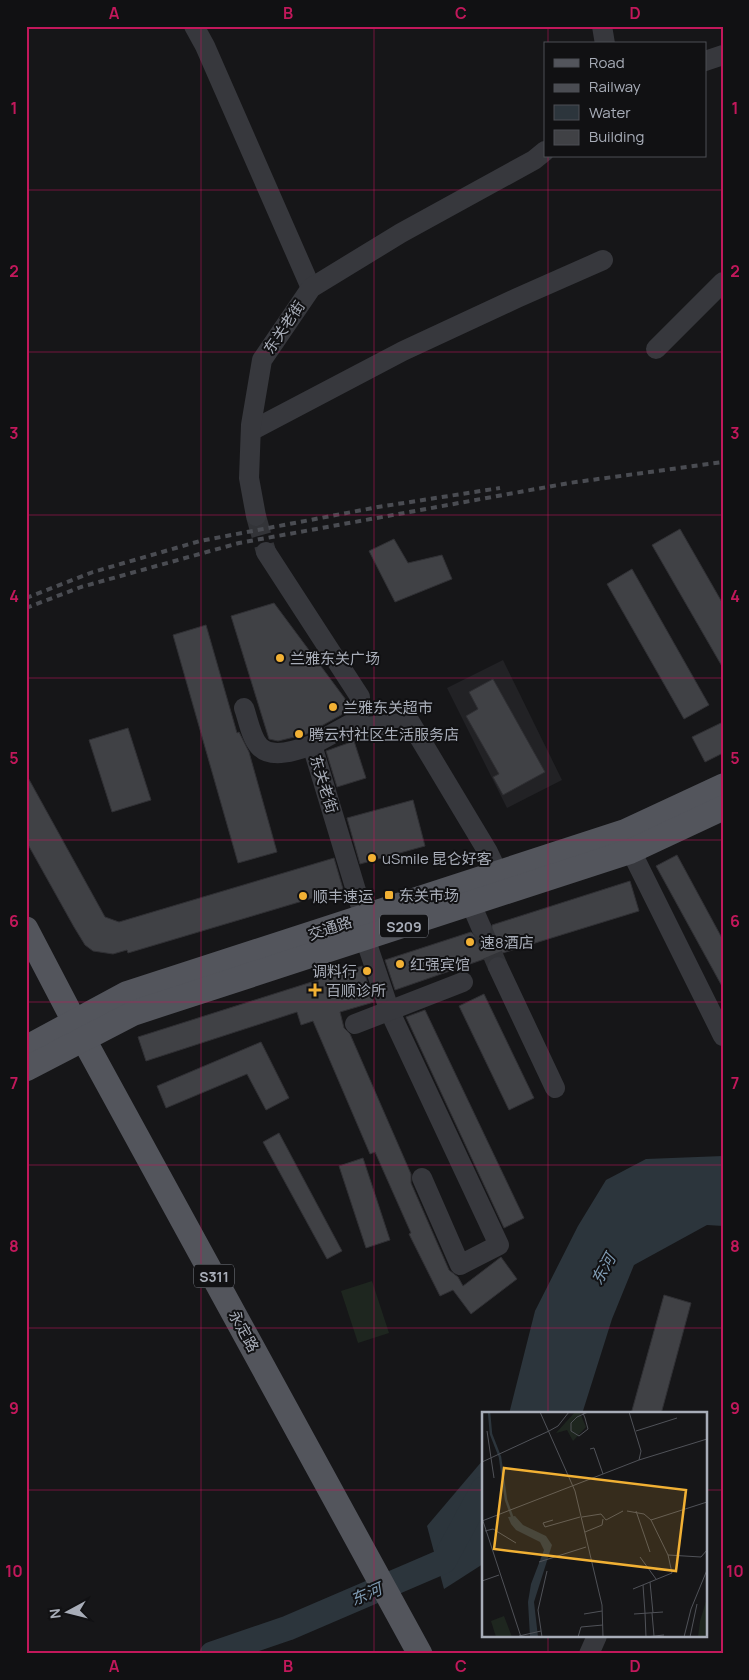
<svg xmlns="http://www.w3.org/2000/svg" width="749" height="1680" font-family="Manrope,'Noto Sans SC',sans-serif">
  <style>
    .built { fill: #222225 }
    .green { fill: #1e261f }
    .water { fill: #2c353c }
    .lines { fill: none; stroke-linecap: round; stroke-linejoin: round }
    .river { stroke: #2c353c; stroke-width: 25 }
    .building { fill: #404145; stroke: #303034 }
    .minor-tunnel { stroke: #333438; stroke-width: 20; stroke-dasharray: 20 10; stroke-linecap: butt }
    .minor { stroke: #37383d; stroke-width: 20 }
    .major { stroke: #53555c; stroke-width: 25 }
    .rail { stroke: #4a4c52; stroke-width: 4; stroke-dasharray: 6 5; stroke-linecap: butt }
    .grid { fill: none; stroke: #c2185b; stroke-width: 1; stroke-opacity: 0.55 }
    .poi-dot { fill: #f2b134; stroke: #111113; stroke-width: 2 }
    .labels { text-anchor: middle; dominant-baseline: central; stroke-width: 4; stroke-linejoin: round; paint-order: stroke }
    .shield { fill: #111113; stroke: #7b7e86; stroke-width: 1 }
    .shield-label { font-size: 14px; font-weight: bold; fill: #a8adb8 }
    .street-label { font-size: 15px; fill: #a8adb8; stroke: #111113 }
    .poi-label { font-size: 15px; fill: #a8adb8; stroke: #111113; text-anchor: start }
    .water-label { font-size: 16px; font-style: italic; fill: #7f9bb3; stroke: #111113 }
    .inset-river { fill: none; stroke: #2c353c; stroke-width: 2.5 }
    .inset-road { fill: none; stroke: #505258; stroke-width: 1 }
    .view { fill: #f2b134; fill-opacity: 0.15; stroke: #f2b134; stroke-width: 2.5 }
    .inset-edge { fill: none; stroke: #a8adb8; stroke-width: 2.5 }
    .neatline { fill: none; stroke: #c2185b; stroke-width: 2 }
    .grid-label { font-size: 16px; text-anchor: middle; font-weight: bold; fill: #c2185b }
  </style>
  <rect width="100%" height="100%" fill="#161618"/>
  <polygon class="built" points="503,660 562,780 507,808 447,688"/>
  <polygon class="green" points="372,1281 389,1333 358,1343 341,1291"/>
  <g class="water">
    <polygon points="723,1156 723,1226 707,1225 634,1265 612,1319 582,1414 509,1414 535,1311 578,1226 606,1180 646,1159"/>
    <polygon points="483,1460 483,1564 444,1589 427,1526"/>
  </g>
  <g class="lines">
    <polyline class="river" points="212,1654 288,1628 444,1561 483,1489"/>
  </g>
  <g class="building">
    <polygon points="680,529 723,604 723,668 652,545"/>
    <polygon points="394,539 408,563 442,555 452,579 395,602 369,551"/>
    <polygon points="632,569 709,705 684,719 607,584"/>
    <polygon points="274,603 346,700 344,713 341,715 307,734 278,741 269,739 231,616"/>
    <polygon points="206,625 237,733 239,732 249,752 277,852 238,863 173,635"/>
    <polygon points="493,679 545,772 503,795 493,777 499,774 466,716 478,709 469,692"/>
    <polygon points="723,722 723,753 705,762 692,737"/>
    <polygon points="128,728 151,800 112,812 89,740"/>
    <polygon points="354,741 366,778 337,787 326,751"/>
    <polygon points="26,774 105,917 119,922 334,858 343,889 128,953 127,950 113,954 93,951 85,945 74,927 26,841"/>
    <polygon points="413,800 425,846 360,864 347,818"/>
    <polygon points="677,855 723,940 723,988 656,866"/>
    <polygon points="630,881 639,911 493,956 395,990 385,960 471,932 479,939 485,938 491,934 492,925"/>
    <polygon points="362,966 374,1002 340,1012 344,1028 350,1034 411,1174 411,1183 449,1270 458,1277 463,1286 501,1257 517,1279 471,1314 453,1290 440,1296 409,1234 411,1233 375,1152 370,1154 313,1021 301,1025 297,1012 146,1061 138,1037"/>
    <polygon points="484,994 534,1098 509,1110 459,1006"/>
    <polygon points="425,1010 524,1218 504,1228 406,1017"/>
    <polygon points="261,1042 289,1098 266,1110 247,1074 166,1108 157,1086"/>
    <polygon points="279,1133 342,1251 327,1259 263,1142"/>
    <polygon points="363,1158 390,1240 366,1248 339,1166"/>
    <polygon points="664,1295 691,1303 661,1414 631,1414"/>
  </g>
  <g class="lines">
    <g class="minor-tunnel">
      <polyline points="256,516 266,552"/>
      <polyline points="481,927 498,967"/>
    </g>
    <g class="minor">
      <polyline points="194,26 205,46 311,288"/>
      <polyline points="602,26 605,44"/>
      <polyline points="705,61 723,55"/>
      <polyline points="656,349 723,282"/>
      <polyline points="251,431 403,351 517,298 603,260"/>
      <polyline points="256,516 249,478 251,425 262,360 311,288 401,233 534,160 545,151"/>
      <polyline points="266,552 360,697 360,711 354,722 312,745 364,917"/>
      <path d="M244,708C248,719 251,737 259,746C271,760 298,750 312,745"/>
      <polyline points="354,722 366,727 410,722 488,852 498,873"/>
      <polyline points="631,851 723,1036"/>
      <polyline points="471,904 481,927"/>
      <polyline points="365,938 390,1012 499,1245 460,1265 422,1178"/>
      <polyline points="498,967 555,1088"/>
      <polyline points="355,1024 463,982"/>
      <polyline points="589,1654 597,1636"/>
    </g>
    <g class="major">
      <polyline points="26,929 84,1040 420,1654"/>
      <polyline points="26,1048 126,994 624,832 723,786"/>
      <polyline points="26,1069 134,1013 631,851 723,808"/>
    </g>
    <g class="rail">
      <polyline points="26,598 93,572 200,541 378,507 500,488"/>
      <polyline points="26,608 81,587 239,543 569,483 723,462"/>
    </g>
  </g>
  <path class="grid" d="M201,26V1654M374,26V1654M548,26V44M548,156V1414M26,190H723M26,352H723M26,515H723M26,678H723M26,840H723M26,1002H723M26,1165H723M26,1328H723M26,1490H483M705,1490H723M548,1636V1654"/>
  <g class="poi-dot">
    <circle cx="280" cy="658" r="5"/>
    <circle cx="333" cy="707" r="5"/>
    <circle cx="299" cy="734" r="5"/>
    <circle cx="372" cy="858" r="5"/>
    <rect x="384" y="890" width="10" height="10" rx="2.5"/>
    <circle cx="303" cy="896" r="5"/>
    <circle cx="470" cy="942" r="5"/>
    <circle cx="400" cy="964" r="5"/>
    <circle cx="367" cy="971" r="5"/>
    <path d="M312.5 982.5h5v5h5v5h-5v5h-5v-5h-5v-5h5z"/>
  </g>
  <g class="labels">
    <g class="shield">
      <rect x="380" y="914.5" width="48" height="23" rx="4"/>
      <rect x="194" y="1264.5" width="40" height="23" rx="4"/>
    </g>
    <g class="shield-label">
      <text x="404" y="926">S209</text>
      <text x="214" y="1276">S311</text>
    </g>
    <g class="street-label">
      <text transform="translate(284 327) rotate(-56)">东关老街</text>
      <text transform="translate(324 784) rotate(73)">东关老街</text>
      <text transform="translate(330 928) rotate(-18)">交通路</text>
      <text transform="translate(244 1331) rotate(61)">永定路</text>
    </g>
    <g class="poi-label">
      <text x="290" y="658">兰雅东关广场</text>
      <text x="343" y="707">兰雅东关超市</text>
      <text x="309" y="734">腾云村社区生活服务店</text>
      <text x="382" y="858">uSmile 昆仑好客</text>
      <text x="399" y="895">东关市场</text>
      <text x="313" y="896">顺丰速运</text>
      <text x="480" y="942">速8酒店</text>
      <text x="410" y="964">红强宾馆</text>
      <text x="357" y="971" text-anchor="end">调料行</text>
      <text x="326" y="990">百顺诊所</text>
    </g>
    <g class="water-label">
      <text transform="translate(603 1269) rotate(-61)">东河</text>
      <text transform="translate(366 1594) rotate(-23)">东河</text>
    </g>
  </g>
  <g transform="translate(482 1412)">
    <rect width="225" height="225" fill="#161618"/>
    <path d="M93,0L98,1L104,15L91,29L85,18L74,21ZM225,186V225H216L218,209ZM22,204L30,225H14L9,209Z" fill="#1e261f"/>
    <path d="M33,104L41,113L64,124L70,133L52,190L56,225H48L46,190L49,172L62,138L58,130L34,118L29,112L26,105Z" fill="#2c353c"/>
    <path class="inset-river" d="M7,0L9,22L18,45L24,88L31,107"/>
    <path class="inset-road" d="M58,0L93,79L120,193L121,225M100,0L101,1L103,6L106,17L97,24L89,19V11L95,5L106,0M147,0L159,39L157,48M5,19L12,66M67,19L76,14L87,0M154,19L195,6M108,37L112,36L121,62M0,50L67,19M145,99L162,102L169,108L186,143L190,161L151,177M154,99L168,140M100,105L119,102L124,108L141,99M0,106L39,225M71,108L61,111L63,115L98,105M169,108L225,90M0,109L157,48L225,27M3,119L11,117L34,131M103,120L120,113L121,107M186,143L219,145L225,138M158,145L174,167M57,150L104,135M0,169L17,163M168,170L171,201M161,173L163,201M163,201L164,225M170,201L172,224M102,202L120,199M152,202L181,200M37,224L59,219M60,225L56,198L65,159M96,225L99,215L121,213M163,225L182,223M202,225L209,197L225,158M208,225L215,192"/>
    <path class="view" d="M22,56L204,78L194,159L12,137Z"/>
    <rect width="225" height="225" class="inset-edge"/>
  </g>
  <rect width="749" height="1680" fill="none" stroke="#111113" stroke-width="55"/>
  <rect x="544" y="42" width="162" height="115" fill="#111113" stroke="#4d4f55"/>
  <rect x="554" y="59" width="25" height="8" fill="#53555c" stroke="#4d4f55"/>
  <text x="589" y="68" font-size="15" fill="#a8adb8">Road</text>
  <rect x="554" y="84" width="25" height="8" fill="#4a4c52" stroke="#4d4f55"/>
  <text x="589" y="92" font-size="15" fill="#a8adb8">Railway</text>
  <rect x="554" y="105" width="25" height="15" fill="#2c353c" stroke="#4d4f55"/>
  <text x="589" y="118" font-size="15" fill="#a8adb8">Water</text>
  <rect x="554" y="130" width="25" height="15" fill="#404145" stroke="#4d4f55"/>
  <text x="589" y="142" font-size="15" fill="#a8adb8">Building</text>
  <g transform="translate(68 1612) rotate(263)" stroke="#111113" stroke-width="4" paint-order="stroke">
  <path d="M0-4L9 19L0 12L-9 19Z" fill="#a8adb8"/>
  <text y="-8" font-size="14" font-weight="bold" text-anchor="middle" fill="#a8adb8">N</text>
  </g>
  <rect x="28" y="28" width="694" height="1624" class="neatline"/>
  <g class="grid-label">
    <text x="114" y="19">A</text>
    <text x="288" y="19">B</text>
    <text x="461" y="19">C</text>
    <text x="635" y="19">D</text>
    <text x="14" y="114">1</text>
    <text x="735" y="114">1</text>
    <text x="14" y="277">2</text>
    <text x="735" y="277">2</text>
    <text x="14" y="439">3</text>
    <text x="735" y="439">3</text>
    <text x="14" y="602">4</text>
    <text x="735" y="602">4</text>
    <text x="14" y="764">5</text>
    <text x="735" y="764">5</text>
    <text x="14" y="927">6</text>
    <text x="735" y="927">6</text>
    <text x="14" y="1089">7</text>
    <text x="735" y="1089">7</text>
    <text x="14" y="1252">8</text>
    <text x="735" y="1252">8</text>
    <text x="14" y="1414">9</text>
    <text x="735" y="1414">9</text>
    <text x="14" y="1577">10</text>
    <text x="735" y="1577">10</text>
    <text x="114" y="1672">A</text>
    <text x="288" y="1672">B</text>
    <text x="461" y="1672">C</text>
    <text x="635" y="1672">D</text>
  </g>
</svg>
